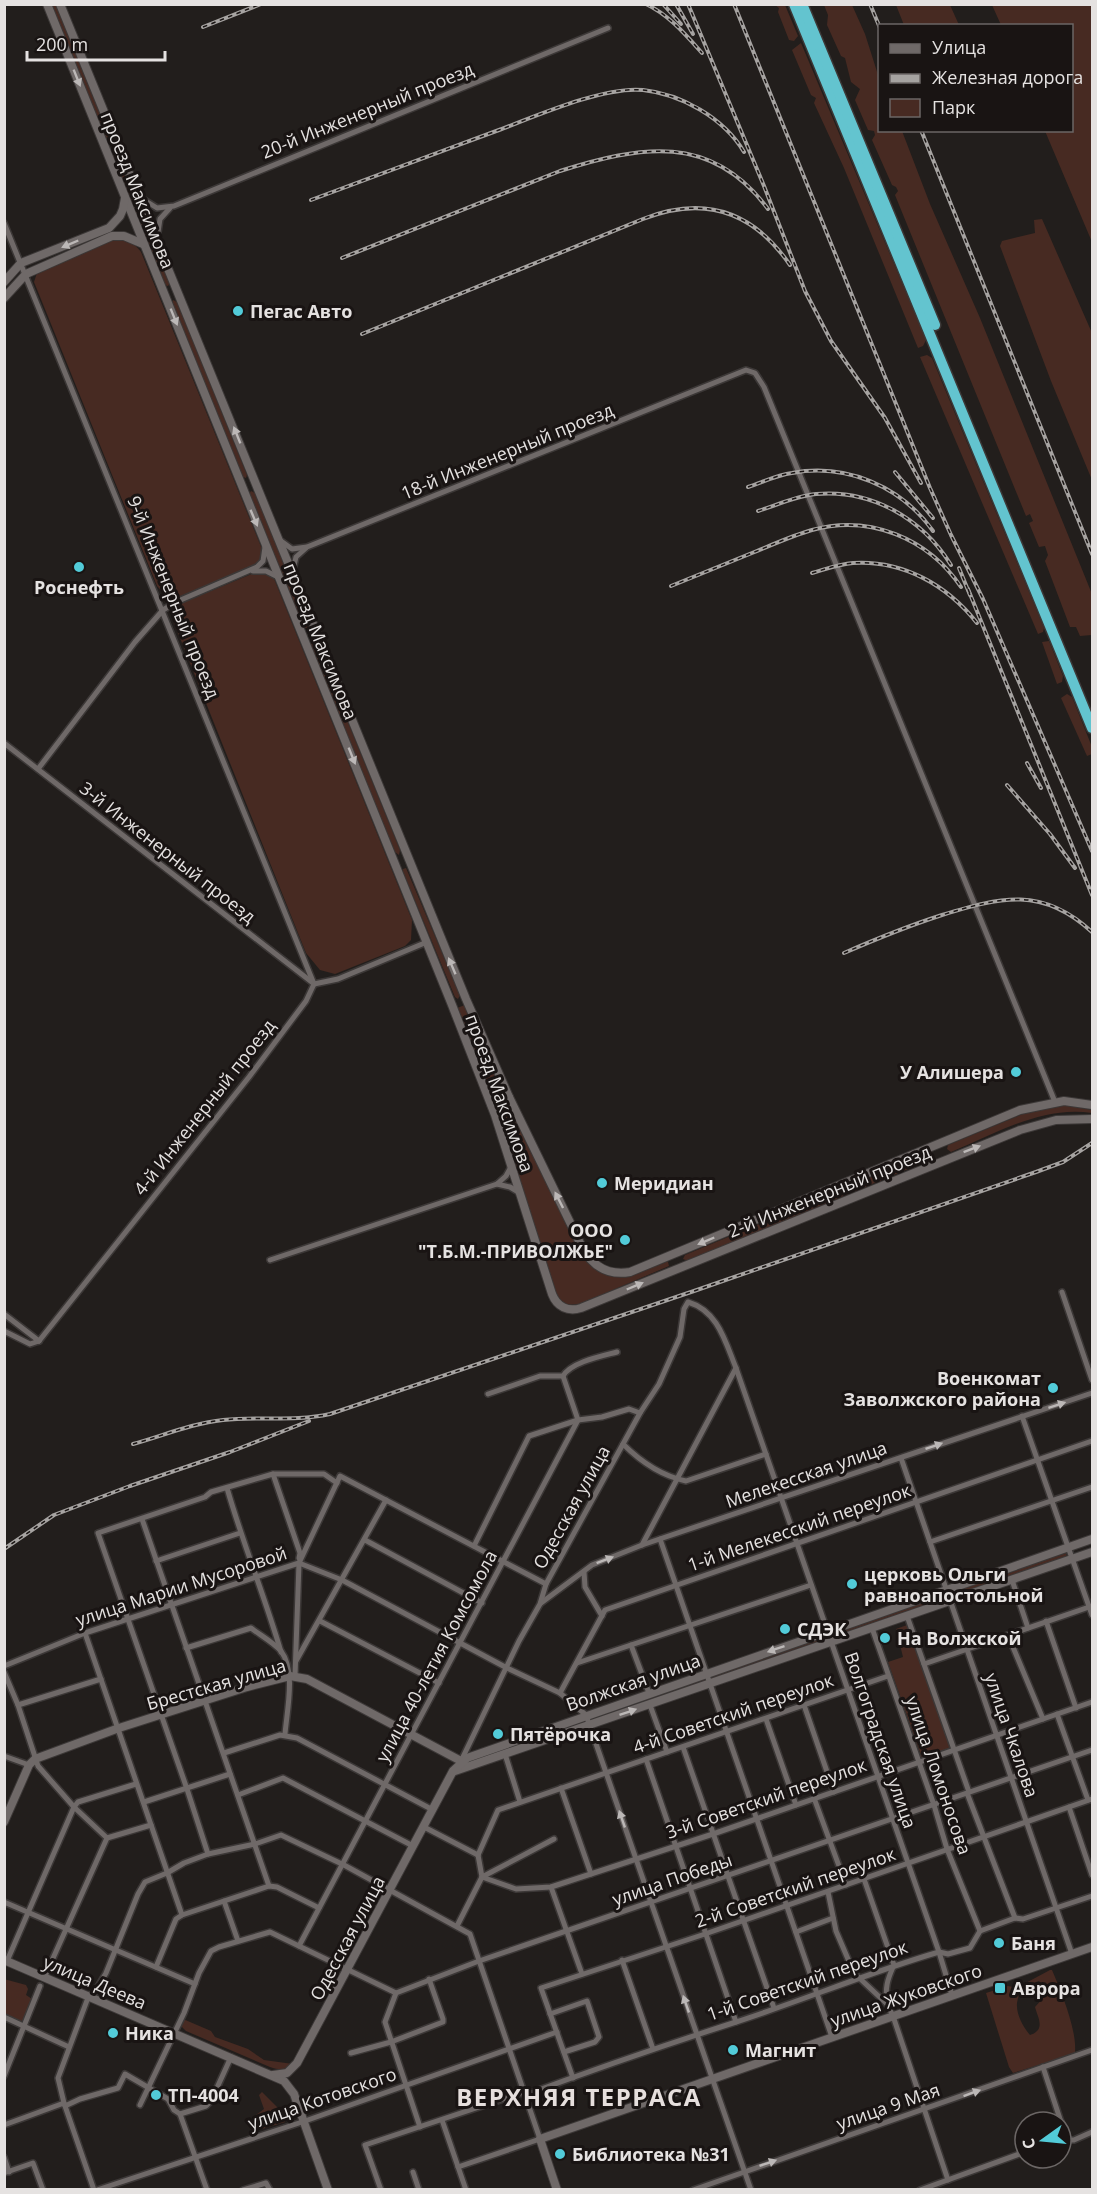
<svg xmlns="http://www.w3.org/2000/svg" width="1097" height="2194" font-family="'Open Sans',sans-serif">
  <style>
    .green { fill: #472a22 }
    .lines { fill: none; stroke-linecap: round; stroke-linejoin: round }
    .street-casing { stroke: #3c3837; stroke-width: 8 }
    .secondary-casing { stroke: #3c3837; stroke-width: 10 }
    .highway-casing { stroke: #3c3837; stroke-width: 13 }
    .street { stroke: #6f6968; stroke-width: 5 }
    .secondary { stroke: #6f6968; stroke-width: 8 }
    .highway { stroke: #63c4cf; stroke-width: 10 }
    .rail-casing { stroke: #a6a3a1; stroke-width: 4 }
    .rail { stroke: #191413; stroke-width: 1.5; stroke-dasharray: 4.5; stroke-linecap: butt }
    .oneway { fill: #bcb8b7 }
    .poi-dot { fill: #52cbd8; stroke: #191413; stroke-width: 2 }
    .labels { text-anchor: middle; dominant-baseline: central; stroke-width: 6; stroke-linejoin: round; paint-order: stroke }
    .street-label { font-size: 18px; fill: #e5e2e1; stroke: #191413 }
    .poi-label { font-size: 18px; font-weight: bold; fill: #e5e2e1; stroke: #191413; text-anchor: start }
    .district-label { font-size: 24px; font-weight: bold; letter-spacing: 1.5px; fill: #e6dfdd; stroke: #191413 }
  </style>
  <rect width="100%" height="100%" fill="#221e1c"/>
  <g class="green">
    <polygon points="51,5 56,5 109,135 108,138 105,137"/>
    <polygon points="775,5 785,5 798,36 794,41 789,40 778,12 779,8"/>
    <polygon points="824,5 852,5 865,34 879,78 880,130 902,131 930,204 980,318 1092,594 1092,635 1080,636 1076,627 1070,627 1045,561 1048,555 1045,546 1039,547 1029,523 1033,521 1030,514 1026,516 895,195 898,191 896,187 892,185 872,140 875,135 874,131 868,130 855,100 860,89 851,82 845,58 841,56 827,25 828,15"/>
    <polygon points="896,5 950,5 959,25 904,25"/>
    <polygon points="992,5 1092,5 1092,242 1045,131 1072,130 1072,26 1001,25"/>
    <polygon points="801,43 926,340 923,346 918,348 844,168 814,103 816,98 811,95 792,50"/>
    <polygon points="113,151 117,153 170,283 168,286 164,285 112,155"/>
    <polygon points="1042,219 1092,333 1092,480 1051,381 1000,246 1002,241 1035,233 1034,220"/>
    <path d="M115,238C126,238 134,243 141,252L262,549L261,559L253,566L178,597L165,595L157,586L34,282L37,273Z"/>
    <polygon points="173,300 177,302 247,475 246,478 243,477 172,303"/>
    <polygon points="927,355 932,358 1044,628 1043,632 1038,634 920,357"/>
    <polygon points="251,491 255,493 308,624 307,628 303,627 249,494"/>
    <polygon points="262,572 273,576 412,920 411,940 405,946 335,974 320,970 306,953 172,618 174,609 182,603 254,573"/>
    <polygon points="1049,641 1063,676 1062,682 1057,684 1042,642"/>
    <polygon points="313,642 316,644 400,850 399,855 395,852 310,645"/>
    <polygon points="1067,694 1072,697 1092,747 1092,754 1087,756 1061,698"/>
    <polygon points="406,868 460,995 458,999 455,997 403,872 403,869"/>
    <polygon points="465,1005 499,1084 500,1091 497,1095 493,1094 487,1087 457,1008"/>
    <path d="M1065,1105L1092,1110V1113C1043,1105 995,1134 951,1152L947,1149L948,1145L1025,1113Z"/>
    <path d="M504,1109L511,1111L582,1253C604,1290 634,1274 666,1262H668L669,1266L580,1304L568,1305L556,1298L498,1115L500,1110Z"/>
    <polygon points="929,1153 933,1154 932,1159 688,1261 683,1259 685,1255"/>
    <polygon points="1066,1553 1067,1559 955,1597 953,1591"/>
    <polygon points="943,1594 945,1599 833,1638 832,1633"/>
    <polygon points="910,1624 952,1747 922,1758 888,1662 903,1657 896,1629"/>
    <polygon points="827,1634 829,1640 712,1681 710,1675"/>
    <polygon points="706,1676 708,1683 590,1723 588,1717"/>
    <path d="M1050,1970H1052C1061,1991 1077,2030 1075,2052L1071,2055L1013,2073L1009,2067L986,1993L1008,1986L1018,1988C1020,1995 1018,1997 1017,2003C1016,2014 1023,2027 1030,2035C1046,2030 1038,2018 1035,2007L1044,1997L1046,1989L1039,1981L1031,1984L1030,1989L1023,1992L1022,1985Z"/>
    <path d="M4,1979L26,1985L28,1989L26,1995L32,1999C29,2008 28,2020 18,2023L5,2017Z"/>
    <path d="M183,2019L211,2031L215,2037L248,2049L264,2060L293,2064C286,2071 279,2070 270,2067L186,2031L180,2025Z"/>
    <polygon points="262,2092 282,2112 285,2122 262,2129 256,2115 264,2109 259,2095"/>
  </g>
  <g class="lines">
    <g class="street-casing">
      <g id="street">
        <polyline points="141,198 157,208 174,206 608,28"/>
        <polyline points="4,223 314,984"/>
        <polyline points="157,239 160,219 170,208"/>
        <polyline points="281,541 292,549 307,547 746,370 755,373 764,387 1055,1102"/>
        <polyline points="293,570 296,557 306,548"/>
        <polyline points="253,571 266,571 278,577"/>
        <polyline points="4,743 313,983"/>
        <polyline points="38,769 135,642 163,610 176,602 257,567 263,561 265,547"/>
        <polyline points="314,984 338,979 427,942"/>
        <polyline points="497,1184 510,1187 520,1193"/>
        <polyline points="270,1260 497,1184 506,1176 511,1167"/>
        <polyline points="1062,1292 1092,1380"/>
        <polyline points="4,1314 39,1341"/>
        <polyline points="4,1331 30,1344 39,1341"/>
        <polyline points="39,1341 249,1077 306,1001 314,984"/>
        <path d="M488,1394L540,1376H563C571,1362 602,1356 617,1352"/>
        <polyline points="1022,1416 1092,1615"/>
        <path d="M623,1444C640,1461 662,1476 686,1481L766,1454"/>
        <polyline points="901,1458 1072,1954"/>
        <polyline points="273,1474 300,1553 299,1558"/>
        <path d="M227,1488C243,1544 265,1597 281,1652"/>
        <polyline points="142,1519 269,1886"/>
        <polyline points="660,1539 832,2037"/>
        <polyline points="365,1540 482,1603"/>
        <polyline points="930,1542 1092,1487"/>
        <polyline points="642,1545 736,1368"/>
        <polyline points="474,1546 529,1436 578,1420 602,1417 629,1409 640,1413"/>
        <polyline points="156,1561 240,1533"/>
        <polyline points="584,1572 585,1587 602,1616"/>
        <polyline points="1012,1580 1028,1628"/>
        <polyline points="541,1603 592,1565 642,1545 1092,1393"/>
        <polyline points="907,1616 969,1792"/>
        <polyline points="320,1621 439,1683"/>
        <polyline points="1046,1621 1076,1708"/>
        <polyline points="872,1628 934,1805 947,1849 980,1931"/>
        <polyline points="85,1633 182,1915"/>
        <polyline points="1008,1635 1043,1719"/>
        <polyline points="631,1645 649,1693"/>
        <path d="M186,1648L251,1628C260,1635 273,1642 281,1651C296,1671 287,1710 285,1734"/>
        <polyline points="296,1661 386,1500"/>
        <polyline points="577,1663 811,1585"/>
        <polyline points="924,1664 1092,1606"/>
        <polyline points="4,1666 85,1633 299,1563 342,1580 507,1668 560,1693 586,1715 751,2190"/>
        <polyline points="4,1672 18,1705 38,1766 74,1807 107,1838"/>
        <polyline points="295,1676 299,1563 340,1476 546,1584"/>
        <polyline points="560,1693 605,1610 1092,1441"/>
        <polyline points="18,1705 101,1679"/>
        <polyline points="650,1705 667,1752"/>
        <polyline points="804,1705 834,1792"/>
        <polyline points="1057,1714 1088,1800"/>
        <polyline points="766,1719 796,1805"/>
        <polyline points="683,1747 774,2008"/>
        <polyline points="224,1753 280,1735 297,1738 433,1810"/>
        <polyline points="505,1754 520,1802"/>
        <polyline points="4,1756 29,1765"/>
        <polyline points="646,1759 736,2022"/>
        <path d="M461,1761L519,1641L540,1604L546,1584L640,1413L659,1384L680,1337L684,1309L688,1302C718,1311 725,1341 736,1368L939,1952L952,1995"/>
        <polyline points="561,1788 591,1874"/>
        <polyline points="967,1793 1015,1918"/>
        <polyline points="238,1795 283,1778 413,1846"/>
        <polyline points="814,1798 846,1885"/>
        <polyline points="144,1802 230,1774"/>
        <polyline points="1069,1807 1092,1875"/>
        <polyline points="424,1827 478,1855"/>
        <polyline points="208,1854 187,1789 98,1533 205,1497 211,1492 273,1474 324,1474 337,1483"/>
        <polyline points="478,1855 498,1810 888,1676"/>
        <polyline points="478,1855 482,1877"/>
        <polyline points="482,1877 516,1889 551,1887 713,1834 1092,1702"/>
        <path d="M864,1879L894,1965C887,1980 885,1988 887,2004"/>
        <polyline points="551,1887 582,1974"/>
        <polyline points="828,1892 836,1931 854,1973 887,2004 893,2016 948,2180"/>
        <polyline points="224,1901 238,1941"/>
        <polyline points="4,1902 195,1984"/>
        <polyline points="457,1926 482,1877 554,1839"/>
        <polyline points="796,1932 833,1918"/>
        <polyline points="299,1946 578,1420 563,1376"/>
        <polyline points="622,1960 653,2049"/>
        <polyline points="7,1961 74,1807 78,1802 136,1784"/>
        <polyline points="156,1967 176,1919 182,1915 269,1886 277,1887 319,1908"/>
        <polyline points="45,1976 107,1838 151,1825"/>
        <polyline points="89,1995 58,2078 64,2103 94,2190"/>
        <polyline points="92,1997 106,1973 138,1894 145,1882 167,1873 184,1863 208,1854 255,1844 281,1835 344,1865 470,1934 540,2139 458,2167"/>
        <polyline points="550,2014 587,2001 599,2037 595,2042 564,2052"/>
        <polyline points="4,2017 69,2047"/>
        <polyline points="351,2053 391,2042 443,2022 443,2019 429,1979"/>
        <polyline points="1043,2067 1061,2122"/>
        <polyline points="4,2076 40,1986"/>
        <polyline points="573,2078 541,1988 705,1934 1092,1799"/>
        <path d="M525,2095C595,2069 665,2045 736,2022C804,2000 870,1972 939,1952L948,1954L970,1948L980,1931L1015,1918L1023,1919L1092,1896"/>
        <polyline points="140,2105 184,2013 199,1973 211,1951 219,1947 270,1932 396,1993"/>
        <polyline points="65,2106 80,2099 118,2088 125,2074 168,2099 174,2110 180,2114"/>
        <polyline points="180,2114 206,2106 211,2101 231,2057"/>
        <polyline points="180,2114 207,2190"/>
        <polyline points="442,2120 466,2190"/>
        <polyline points="1061,2122 1066,2139"/>
        <polyline points="4,2125 64,2103"/>
        <polyline points="420,2127 385,2022 396,1993 479,1961 1092,1750"/>
        <polyline points="1061,2140 1074,2140 1092,2132"/>
        <polyline points="4,2157 9,2172"/>
        <polyline points="413,2172 419,2190"/>
        <polyline points="4,2173 33,2163 43,2190"/>
        <polyline points="97,2190 305,2121 557,2032"/>
        <polyline points="243,2190 266,2183 270,2190"/>
        <polyline points="381,2190 365,2145 524,2092"/>
        <polyline points="693,2190 1092,2050"/>
        <polyline points="920,2190 1025,2152"/>
      </g>
    </g>
    <g class="secondary-casing">
      <g id="secondary">
        <path d="M47,4L452,1005L495,1115L552,1294C557,1307 568,1312 581,1308L1020,1130L1056,1120L1092,1119"/>
        <path d="M60,4L466,999L509,1097L581,1245C591,1265 606,1276 630,1272L1020,1110L1064,1101L1092,1105"/>
        <polyline points="4,282 21,263 109,228 120,216 123,209 125,198"/>
        <polyline points="4,298 26,274 112,236 124,236 143,244"/>
        <polyline points="491,1104 509,1097"/>
        <polyline points="455,1771 1092,1552"/>
        <polyline points="4,1822 29,1765 35,1759 119,1728 247,1687 290,1676 307,1679 461,1761"/>
        <polyline points="4,1960 284,2081 294,2094 328,2190"/>
        <polyline points="273,2075 287,2073 297,2063 453,1771 467,1758 1092,1539"/>
        <polyline points="557,2190 540,2139 1092,1947"/>
      </g>
    </g>
    <g class="highway-casing">
      <g id="highway">
        <polyline points="794,4 1092,728"/>
        <polyline points="802,4 935,325"/>
      </g>
    </g>
    <use href="#street" class="street"/>
    <use href="#secondary" class="secondary"/>
    <use href="#highway" class="highway"/>
    <g class="rail-casing">
      <g id="rail">
        <path d="M646,4C669,15 685,34 702,53"/>
        <polyline points="663,4 681,24"/>
        <polyline points="676,4 693,34"/>
        <polyline points="688,4 764,186 805,291 831,341 885,418 921,483"/>
        <polyline points="734,4 930,488 951,535 983,599 1092,851"/>
        <polyline points="870,4 880,28"/>
        <polyline points="203,27 261,4"/>
        <polyline points="921,130 1092,554"/>
        <path d="M311,200C373,177 436,153 499,130C536,116 604,86 643,90C681,94 724,118 744,152"/>
        <path d="M342,258L560,171C640,146 711,132 768,209"/>
        <path d="M362,334L643,219C704,195 753,211 790,265"/>
        <polyline points="895,472 933,518"/>
        <path d="M748,487C763,482 777,475 792,473C846,463 901,486 933,531"/>
        <path d="M758,511C777,505 796,496 816,494C871,489 922,518 951,565"/>
        <polyline points="959,568 970,595"/>
        <path d="M812,573C826,569 839,564 853,563C903,560 947,585 977,623"/>
        <path d="M671,586C698,575 725,564 752,553C772,545 791,536 812,530C869,514 928,538 961,587"/>
        <polyline points="968,589 1092,895"/>
        <polyline points="1027,763 1041,788"/>
        <polyline points="1007,785 1050,834 1075,868"/>
        <path d="M844,953C876,939 908,926 942,915C1001,897 1042,886 1092,932"/>
        <path d="M133,1444C162,1436 193,1423 223,1420C258,1416 294,1422 330,1414L694,1291L1036,1172L1063,1162L1092,1143"/>
        <polyline points="4,1549 54,1515 130,1486 230,1452 309,1421"/>
      </g>
    </g>
    <use href="#rail" class="rail"/>
  </g>
  <defs><path id="oneway-solid" d="M-6-.8H1V-3.2L6.5 0L1 3.2V.8H-6Z" transform="scale(1.5)"/></defs>
  <g class="oneway">
    <use href="#oneway-solid" transform="translate(77 78) rotate(68)"/>
    <use href="#oneway-solid" transform="translate(70 244) rotate(157)"/>
    <use href="#oneway-solid" transform="translate(174 317) rotate(68)"/>
    <use href="#oneway-solid" transform="translate(237 435) rotate(-112)"/>
    <use href="#oneway-solid" transform="translate(254 518) rotate(67)"/>
    <use href="#oneway-solid" transform="translate(352 756) rotate(68)"/>
    <use href="#oneway-solid" transform="translate(452 966) rotate(-113)"/>
    <use href="#oneway-solid" transform="translate(972 1149) rotate(-21)"/>
    <use href="#oneway-solid" transform="translate(559 1200) rotate(-117)"/>
    <use href="#oneway-solid" transform="translate(706 1241) rotate(157)"/>
    <use href="#oneway-solid" transform="translate(635 1286) rotate(-23)"/>
    <use href="#oneway-solid" transform="translate(1057 1405) rotate(-18)"/>
    <use href="#oneway-solid" transform="translate(934 1446) rotate(-19)"/>
    <use href="#oneway-solid" transform="translate(605 1560) rotate(-21)"/>
    <use href="#oneway-solid" transform="translate(776 1649) rotate(161)"/>
    <use href="#oneway-solid" transform="translate(628 1712) rotate(-19)"/>
    <use href="#oneway-solid" transform="translate(622 1819) rotate(-109)"/>
    <use href="#oneway-solid" transform="translate(686 2004) rotate(-109)"/>
    <use href="#oneway-solid" transform="translate(972 2093) rotate(-20)"/>
    <use href="#oneway-solid" transform="translate(768 2163) rotate(-19)"/>
  </g>
  <g class="poi-dot">
    <circle cx="238" cy="311" r="6"/>
    <circle cx="79" cy="567" r="6"/>
    <circle cx="1016" cy="1072" r="6"/>
    <circle cx="602" cy="1183" r="6"/>
    <circle cx="625" cy="1240" r="6"/>
    <circle cx="1053" cy="1388" r="6"/>
    <circle cx="852" cy="1584" r="6"/>
    <circle cx="785" cy="1629" r="6"/>
    <circle cx="885" cy="1638" r="6"/>
    <circle cx="498" cy="1734" r="6"/>
    <circle cx="999" cy="1943" r="6"/>
    <rect x="994" y="1982" width="12" height="12" rx="3"/>
    <circle cx="113" cy="2033" r="6"/>
    <circle cx="733" cy="2050" r="6"/>
    <circle cx="156" cy="2095" r="6"/>
    <circle cx="560" cy="2154" r="6"/>
  </g>
  <g class="labels">
    <g class="street-label">
      <text transform="translate(367 110) rotate(-22)">20-й Инженерный проезд</text>
      <text transform="translate(138 190) rotate(68)">проезд Максимова</text>
      <text transform="translate(507 451) rotate(-22)">18-й Инженерный проезд</text>
      <text transform="translate(174 597) rotate(68)">9-й Инженерный проезд</text>
      <text transform="translate(321 641) rotate(68)">проезд Максимова</text>
      <text transform="translate(168 852) rotate(38)">3-й Инженерный проезд</text>
      <text transform="translate(500 1093) rotate(70)">проезд Максимова</text>
      <text transform="translate(204 1107) rotate(-52)">4-й Инженерный проезд</text>
      <text transform="translate(829 1191) rotate(-22)">2-й Инженерный проезд</text>
      <text transform="translate(806 1474) rotate(-19)">Мелекесская улица</text>
      <text transform="translate(571 1507) rotate(-61)">Одесская улица</text>
      <text transform="translate(799 1527) rotate(-19)">1-й Мелекесский переулок</text>
      <text transform="translate(181 1586) rotate(-18)">улица Марии Мусоровой</text>
      <text transform="translate(436 1656) rotate(-62)">улица 40-летия Комсомола</text>
      <text transform="translate(633 1682) rotate(-19)">Волжская улица</text>
      <text transform="translate(216 1684) rotate(-16)">Брестская улица</text>
      <text transform="translate(733 1713) rotate(-19)">4-й Советский переулок</text>
      <text transform="translate(1012 1735) rotate(71)">улица Чкалова</text>
      <text transform="translate(881 1740) rotate(71)">Волгоградская улица</text>
      <text transform="translate(939 1775) rotate(71)">улица Ломоносова</text>
      <text transform="translate(766 1798) rotate(-19)">3-й Советский переулок</text>
      <text transform="translate(672 1879) rotate(-19)">улица Победы</text>
      <text transform="translate(795 1887) rotate(-19)">2-й Советский переулок</text>
      <text transform="translate(347 1938) rotate(-62)">Одесская улица</text>
      <text transform="translate(807 1980) rotate(-19)">1-й Советский переулок</text>
      <text transform="translate(95 1982) rotate(23)">улица Деева</text>
      <text transform="translate(906 1995) rotate(-19)">улица Жуковского</text>
      <text transform="translate(322 2098) rotate(-19)">улица Котовского</text>
      <text transform="translate(888 2106) rotate(-19)">улица 9 Мая</text>
    </g>
    <g class="poi-label">
      <text x="250" y="311">Пегас Авто</text>
      <text x="79" y="587" text-anchor="middle">Роснефть</text>
      <text x="1004" y="1072" text-anchor="end">У Алишера</text>
      <text x="614" y="1183">Меридиан</text>
      <text x="613" y="1230" text-anchor="end">ООО<tspan x="613" dy="21">"Т.Б.М.-ПРИВОЛЖЬЕ"</tspan></text>
      <text x="1041" y="1378" text-anchor="end">Военкомат<tspan x="1041" dy="21">Заволжского района</tspan></text>
      <text x="864" y="1574">церковь Ольги<tspan x="864" dy="21">равноапостольной</tspan></text>
      <text x="797" y="1629">СДЭК</text>
      <text x="897" y="1638">На Волжской</text>
      <text x="510" y="1734">Пятёрочка</text>
      <text x="1011" y="1943">Баня</text>
      <text x="1012" y="1988">Аврора</text>
      <text x="125" y="2033">Ника</text>
      <text x="745" y="2050">Магнит</text>
      <text x="168" y="2095">ТП-4004</text>
      <text x="572" y="2154">Библиотека №31</text>
    </g>
    <g class="district-label">
      <text x="579" y="2096">ВЕРХНЯЯ ТЕРРАСА</text>
    </g>
  </g>
  <rect width="1097" height="2194" fill="none" stroke="#e5e2e1" stroke-width="12"/>
  <rect x="878" y="24" width="195" height="108" fill="#191413" stroke="#6b6665" stroke-width="1.5"/>
  <rect x="890" y="44" width="30" height="9" fill="#6f6968" stroke="#6b6665" stroke-width="1.5"/>
  <text x="932" y="54" font-size="18" fill="#e5e2e1">Улица</text>
  <rect x="890" y="74" width="30" height="9" fill="#a6a3a1" stroke="#6b6665" stroke-width="1.5"/>
  <text x="932" y="84" font-size="18" fill="#e5e2e1">Железная дорога</text>
  <rect x="890" y="99" width="30" height="18" fill="#472a22" stroke="#6b6665" stroke-width="1.5"/>
  <text x="932" y="114" font-size="18" fill="#e5e2e1">Парк</text>
  <g transform="translate(1043 2140) rotate(255)"><circle r="28" fill="#191413" stroke="#6b6665" stroke-width="1.5"/>
  <path d="M0-4.5L10 22L0 15L-10 22Z" fill="#52cbd8"/>
  <text y="-9" font-size="16" font-weight="bold" text-anchor="middle" fill="#e5e2e1">С</text>
  </g>
  <path d="M27 51v9h138v-9" fill="none" stroke="#e5e2e1" stroke-width="3"/>
  <text x="36" y="51" font-size="18" fill="#e5e2e1" stroke="#191413" stroke-width="4.5" paint-order="stroke">200 m</text>
</svg>
